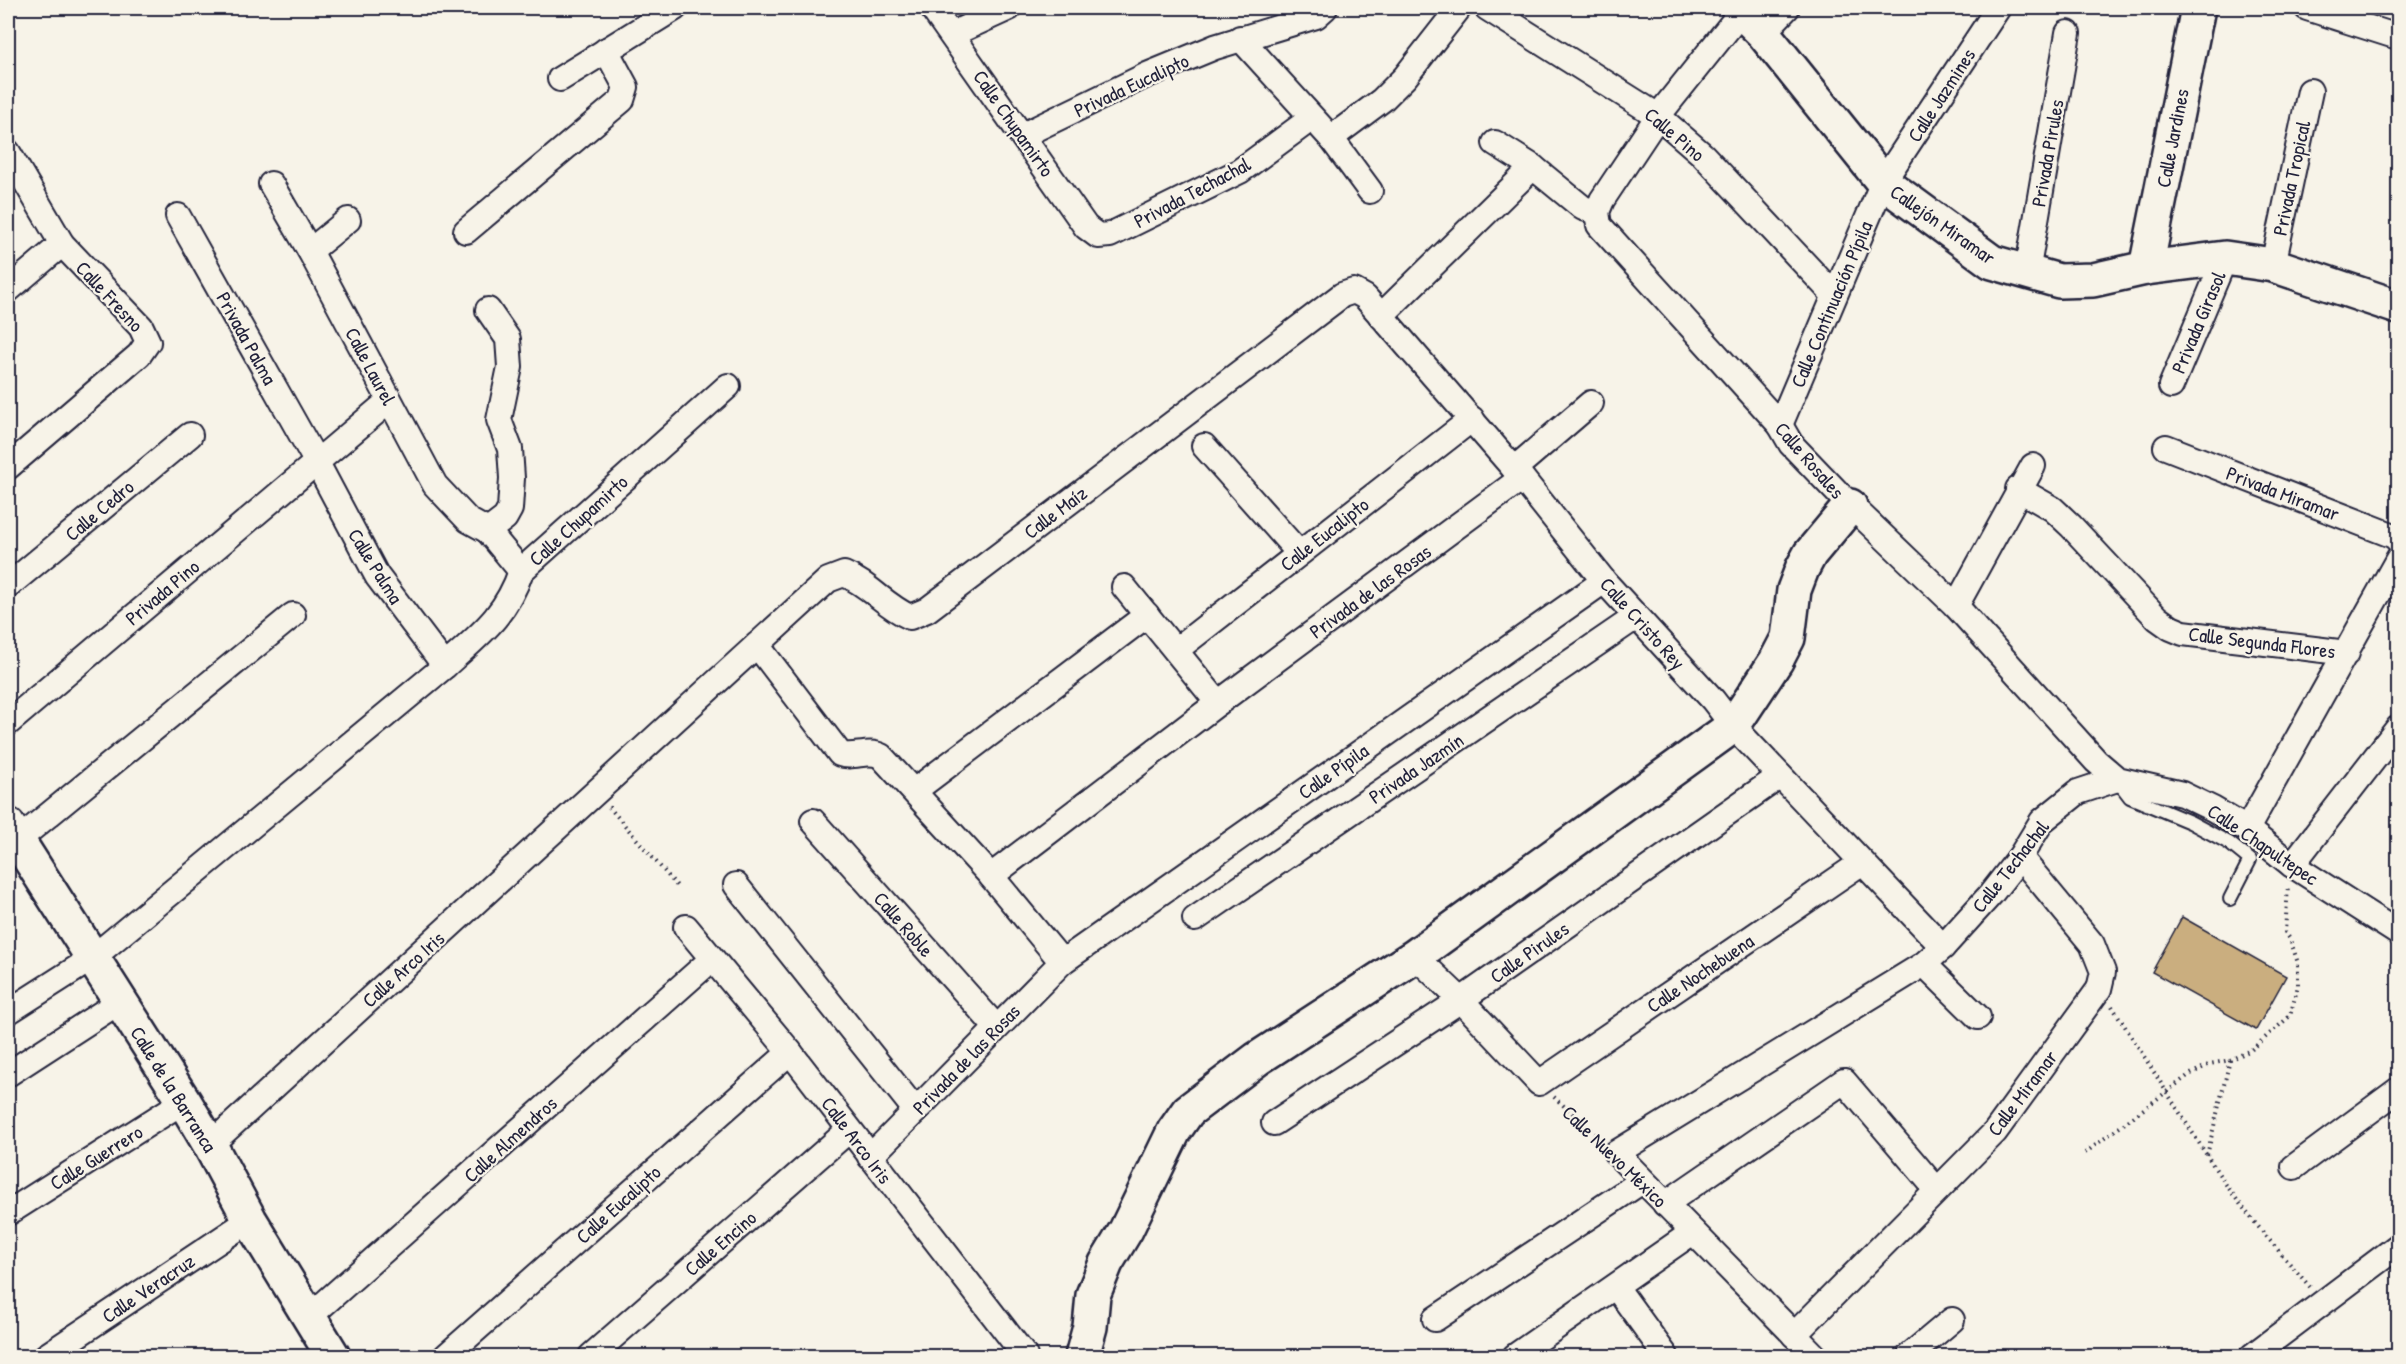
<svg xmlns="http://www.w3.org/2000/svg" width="2406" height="1364" font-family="'Patrick Hand',sans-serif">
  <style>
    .building { fill: #caae7f; stroke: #22223b; stroke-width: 1.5 }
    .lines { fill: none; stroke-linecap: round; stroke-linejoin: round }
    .lane-casing { stroke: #22223b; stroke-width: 16 }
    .street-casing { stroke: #22223b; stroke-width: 28 }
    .secondary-casing { stroke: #22223b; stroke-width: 38 }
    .path { stroke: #22223b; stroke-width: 4; stroke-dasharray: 1.5 4.5; stroke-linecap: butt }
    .lane { stroke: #f7f3e8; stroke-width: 12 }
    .street { stroke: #f7f3e8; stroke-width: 24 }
    .secondary { stroke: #f7f3e8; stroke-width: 33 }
    .labels { text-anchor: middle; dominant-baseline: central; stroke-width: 4.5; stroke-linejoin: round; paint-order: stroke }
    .street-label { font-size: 20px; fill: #22223b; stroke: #f7f3e8 }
  </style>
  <rect width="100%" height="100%" fill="#f7f3e8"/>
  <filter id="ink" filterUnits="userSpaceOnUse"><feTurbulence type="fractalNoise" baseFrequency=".0167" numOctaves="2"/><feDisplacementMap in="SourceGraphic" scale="12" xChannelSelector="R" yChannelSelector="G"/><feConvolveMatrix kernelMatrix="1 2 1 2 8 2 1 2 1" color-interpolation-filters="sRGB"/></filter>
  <g filter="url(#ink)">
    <polygon class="building" points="2182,917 2286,976 2256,1030 2152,972"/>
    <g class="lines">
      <g class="lane-casing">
        <polyline id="lane" points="2117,780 2130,797 2190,822 2229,843 2250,860 2230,899"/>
      </g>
      <g class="street-casing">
        <g id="street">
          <polyline points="932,8 1086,227 1098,236 1110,235 1240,171 1312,118"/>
          <polyline points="1487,8 1658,116 1703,155 1834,295"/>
          <polyline points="2307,8 2398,37"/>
          <polyline points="1742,11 1658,116 1602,200 1597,212 1599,225 1780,425 1791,444 1838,493 1956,606 2096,761 2117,779 2182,794 2213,809 2247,829 2292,865 2398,933"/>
          <polyline points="1763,33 1787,8"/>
          <polyline points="952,34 1009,8"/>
          <polyline points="1240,38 1331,138 1382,100 1405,77 1459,8"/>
          <polyline points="560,79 675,8"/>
          <polyline points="1023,135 1147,75 1215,47 1316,16 1325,8"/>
          <polyline points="1331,138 1370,191"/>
          <polyline points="1495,143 1533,167 1583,208 1597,212"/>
          <polyline points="8,152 62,244 141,327 148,342 139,355 8,467"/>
          <polyline points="271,184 310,251 435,485 468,520 488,531"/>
          <polyline points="178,216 316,461 377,576 445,666"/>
          <polyline points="466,231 622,100 626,87 606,50"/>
          <polyline points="310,251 348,220"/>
          <polyline points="2273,265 2310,91"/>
          <polyline points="2027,273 2068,33"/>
          <polyline points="8,290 62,244"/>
          <polyline points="488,310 508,339 510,367 499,420 510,449 512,478 510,509 505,518 488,531 521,571"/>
          <polyline points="1381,316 1533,167"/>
          <polyline points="2171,386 2225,258"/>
          <polyline points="1780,425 1883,182 1998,8"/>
          <polyline points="1204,446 1299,553"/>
          <polyline points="2166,447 2394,536 2398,540"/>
          <polyline points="1514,469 1591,403"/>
          <polyline points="2018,489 2053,509 2071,526 2157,618 2171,628 2183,633 2347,653"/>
          <polyline points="8,586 190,435"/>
          <polyline points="1124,587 1218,703"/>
          <polyline points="1956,606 2033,466"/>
          <path d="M757,645L840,754C853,759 868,749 881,756L991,876L1062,962"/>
          <polyline points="1176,650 1472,419"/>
          <polyline points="8,723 389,401"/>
          <polyline points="914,791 1147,615"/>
          <polyline points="813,821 996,1027"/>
          <polyline points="2247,829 2398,559"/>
          <polyline points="18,840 293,615"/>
          <polyline points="2292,865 2398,728"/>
          <polyline points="991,876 1218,703 1522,478"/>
          <polyline points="736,885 916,1111"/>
          <polyline points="1195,919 1636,617"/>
          <polyline points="686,927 790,1052 1025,1356"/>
          <polyline points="1415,956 1461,1000 1539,1083 1861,863"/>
          <polyline points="1924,964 1978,1017"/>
          <path d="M8,1012L91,959L445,666C479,635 506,616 521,571L728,386"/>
          <polyline points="8,1074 119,1002"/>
          <polyline points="1274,1123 1461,1000 1780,776"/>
          <path d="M210,1145L828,580L844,574C869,584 885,606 910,617L927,610L1342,295L1354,291L1365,297L1522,478L1604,581L1713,700L1733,726L1943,947"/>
          <polyline points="870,1157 1062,962 1604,581"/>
          <polyline points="2294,1167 2398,1090"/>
          <polyline points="1665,1204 1844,1081 1937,1190"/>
          <polyline points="8,1213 184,1101"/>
          <polyline points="1616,1287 1666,1356"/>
          <polyline points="308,1318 711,960"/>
          <polyline points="1435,1319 1642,1181"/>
          <polyline points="1794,1335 1995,1132 2099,989 2103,972 2092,944 2020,857"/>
          <polyline points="46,1356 250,1220"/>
          <polyline points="446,1356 790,1052"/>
          <polyline points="591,1356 849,1130"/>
          <polyline points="1515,1356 1693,1232"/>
          <polyline points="1815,1356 1616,1153 1924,964 1943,947 1991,894 2020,857 2042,821 2078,792 2117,779"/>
          <polyline points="1909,1356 1952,1320"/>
          <polyline points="2252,1356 2398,1246"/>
        </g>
      </g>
      <g class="secondary-casing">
        <g id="secondary">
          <polyline points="1738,8 1763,33 1883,182 1992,262 2059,281 2093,280 2146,268 2225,258 2273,265 2398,307"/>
          <polyline points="2146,268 2198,8"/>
          <polyline points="8,825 184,1101 210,1145 250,1220 333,1356"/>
          <polyline points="1082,1356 1090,1327 1093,1295 1106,1263 1126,1230 1174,1131 1188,1111 1257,1059 1415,956 1733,726 1776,661 1788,638 1794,590 1802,569 1810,554 1850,506"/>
        </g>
      </g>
      <g class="path">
        <polyline points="609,807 677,886"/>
        <polyline points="2112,1006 2206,1154"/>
        <path d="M2230,1060L2207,1155C2235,1203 2274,1245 2310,1287"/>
        <polyline points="1554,1097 1600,1139"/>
        <polyline points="2085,1153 2189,1075 2210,1064 2230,1060 2251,1050 2290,1016 2298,986 2298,963 2290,939 2285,932 2288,886"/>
      </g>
      <use href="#lane" class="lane"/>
      <use href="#street" class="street"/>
      <use href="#secondary" class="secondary"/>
    </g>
  </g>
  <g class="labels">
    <g class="street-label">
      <text transform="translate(1131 85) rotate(-25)">Privada Eucalipto</text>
      <text transform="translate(1941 95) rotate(-57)">Calle Jazmines</text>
      <text transform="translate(1014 123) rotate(55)">Calle Chupamirto</text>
      <text transform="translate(1675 134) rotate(40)">Calle Pino</text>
      <text transform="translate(2172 138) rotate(-79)">Calle Jardines</text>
      <text transform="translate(2047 153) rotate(-80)">Privada Pirules</text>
      <text transform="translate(2291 178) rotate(-78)">Privada Tropical</text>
      <text transform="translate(1192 192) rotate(-28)">Privada Techachal</text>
      <text transform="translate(1943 224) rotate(35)">Callejón Miramar</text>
      <text transform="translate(110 296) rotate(47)">Calle Fresno</text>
      <text transform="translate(1831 304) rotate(-67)">Calle Continuación Pípila</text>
      <text transform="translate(2198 322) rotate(-67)">Privada Girasol</text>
      <text transform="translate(247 338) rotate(61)">Privada Palma</text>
      <text transform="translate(371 366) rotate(62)">Calle Laurel</text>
      <text transform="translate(1810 460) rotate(49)">Calle Rosales</text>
      <text transform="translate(2283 493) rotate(21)">Privada Miramar</text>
      <text transform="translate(99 510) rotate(-40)">Calle Cedro</text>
      <text transform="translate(1055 512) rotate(-37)">Calle Maíz</text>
      <text transform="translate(578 520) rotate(-42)">Calle Chupamirto</text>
      <text transform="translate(1324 534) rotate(-38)">Calle Eucalipto</text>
      <text transform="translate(376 566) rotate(58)">Calle Palma</text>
      <text transform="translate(1370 591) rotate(-36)">Privada de las Rosas</text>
      <text transform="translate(162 592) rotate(-40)">Privada Pino</text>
      <text transform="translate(1643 623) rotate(48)">Calle Cristo Rey</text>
      <text transform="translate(2262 642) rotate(7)">Calle Segunda Flores</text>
      <text transform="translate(1416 768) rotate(-34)">Privada Jazmín</text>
      <text transform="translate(1333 771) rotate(-35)">Calle Pípila</text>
      <text transform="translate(2263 844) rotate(34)">Calle Chapultepec</text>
      <text transform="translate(2010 866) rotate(-52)">Calle Techachal</text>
      <text transform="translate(904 924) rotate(49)">Calle Roble</text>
      <text transform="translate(1529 952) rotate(-35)">Calle Pirules</text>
      <text transform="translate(403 969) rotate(-42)">Calle Arco Iris</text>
      <text transform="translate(1700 973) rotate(-34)">Calle Nochebuena</text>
      <text transform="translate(966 1059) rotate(-46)">Privada de las Rosas</text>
      <text transform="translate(174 1089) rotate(58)">Calle de la Barranca</text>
      <text transform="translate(2022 1093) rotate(-53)">Calle Miramar</text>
      <text transform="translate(510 1139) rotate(-42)">Calle Almendros</text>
      <text transform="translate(857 1140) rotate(53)">Calle Arco Iris</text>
      <text transform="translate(1615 1156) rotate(44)">Calle Nuevo México</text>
      <text transform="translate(96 1157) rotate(-32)">Calle Guerrero</text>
      <text transform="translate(618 1204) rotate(-42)">Calle Eucalipto</text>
      <text transform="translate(720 1243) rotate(-41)">Calle Encino</text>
      <text transform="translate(148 1288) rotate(-34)">Calle Veracruz</text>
    </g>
  </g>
  <rect width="2406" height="1364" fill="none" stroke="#f7f3e8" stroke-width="30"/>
  <rect x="15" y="15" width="2376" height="1334" fill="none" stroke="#22223b" stroke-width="2" filter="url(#ink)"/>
</svg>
